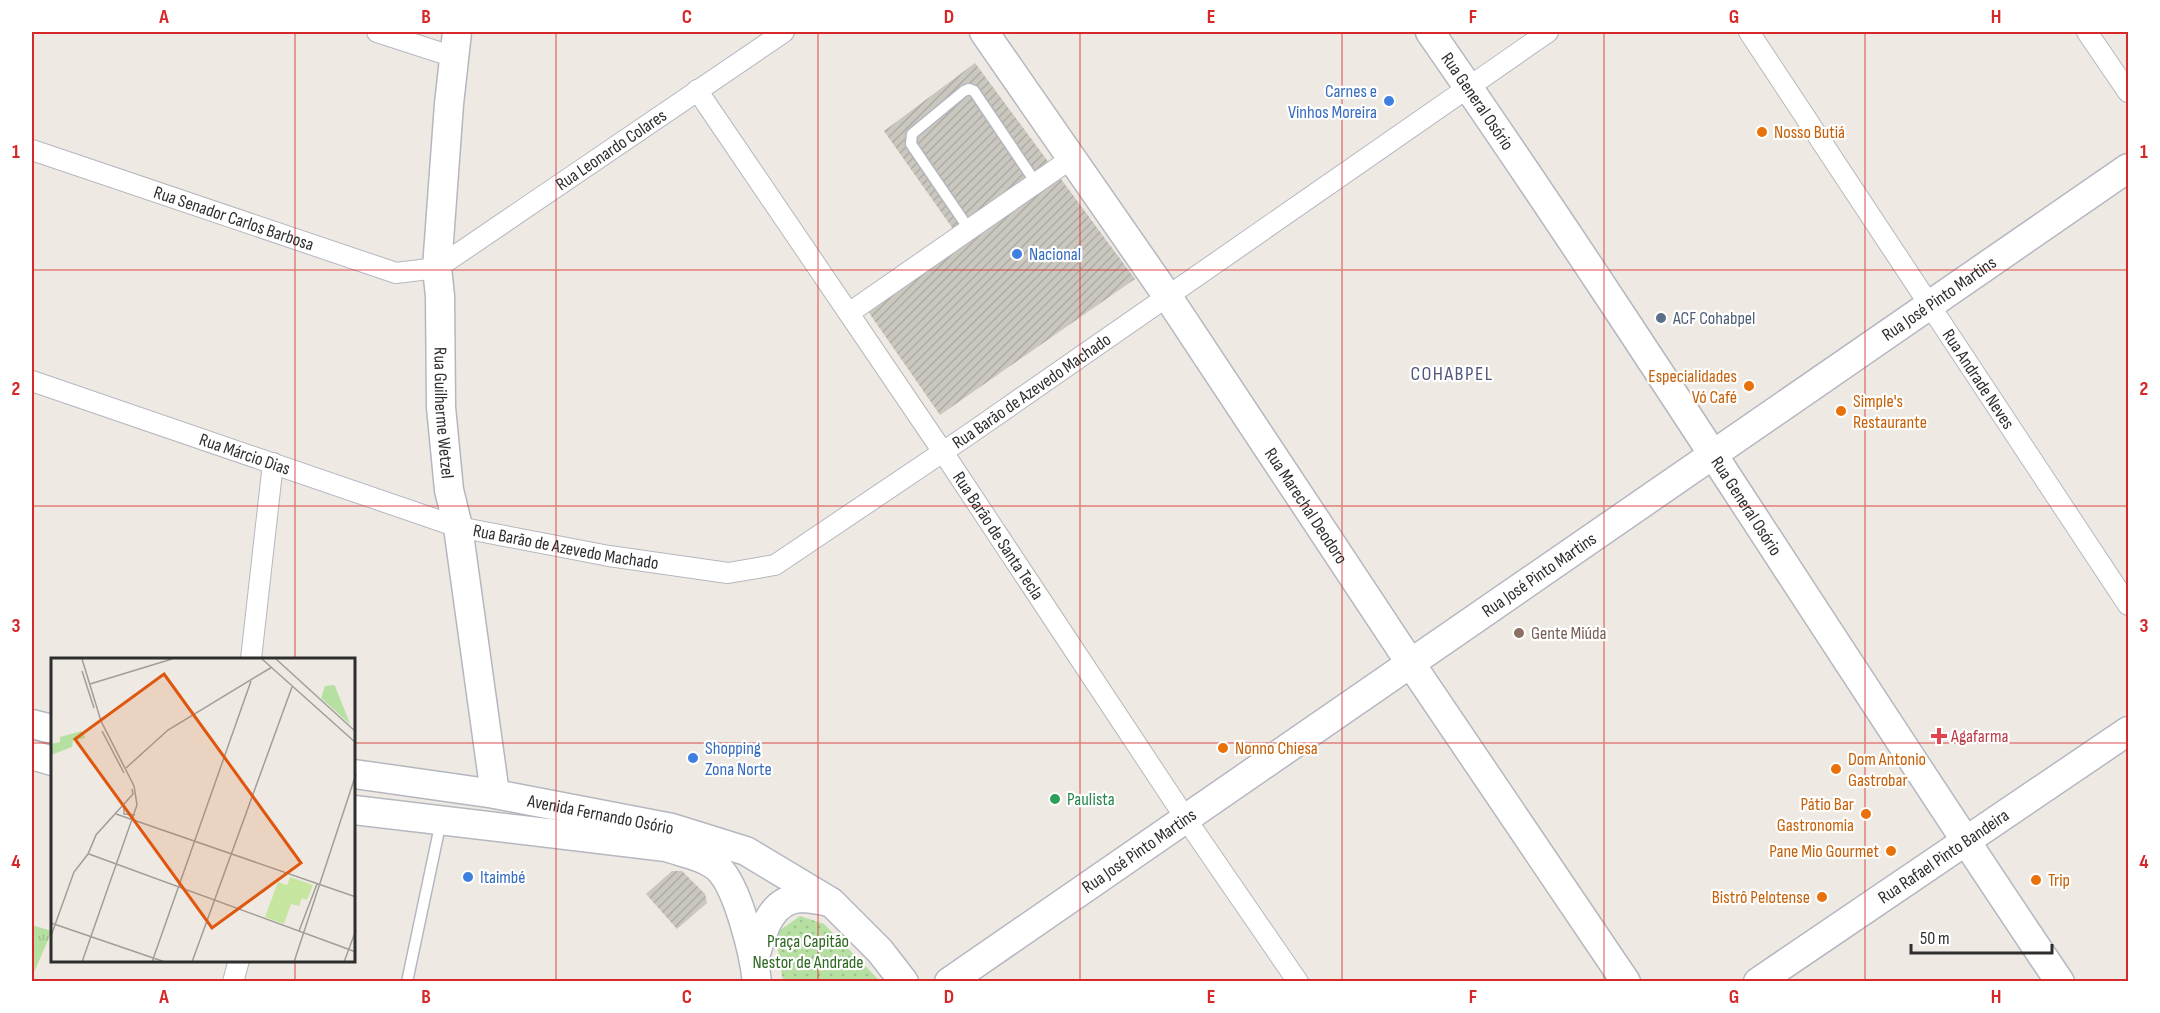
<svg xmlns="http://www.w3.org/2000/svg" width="2160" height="1013" font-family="'Sofia Sans Condensed',sans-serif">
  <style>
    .grass { fill: url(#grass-tufts) }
    .park { fill: url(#park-dots) }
    .building { fill: url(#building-hatch) }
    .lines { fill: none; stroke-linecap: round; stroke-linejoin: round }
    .lane-casing { stroke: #b5b7c0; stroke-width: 13 }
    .street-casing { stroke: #b5b7c0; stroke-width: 22 }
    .secondary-casing { stroke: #b5b7c0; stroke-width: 31 }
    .lane { stroke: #fff; stroke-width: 10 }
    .street { stroke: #fff; stroke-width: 20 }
    .secondary { stroke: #fff; stroke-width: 28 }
    .grid { fill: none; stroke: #d62828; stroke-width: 1.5; stroke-opacity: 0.55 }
    .shop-dot { fill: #3f7fe0; stroke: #fff; stroke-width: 2 }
    .food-dot { fill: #e8710a; stroke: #fff; stroke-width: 2 }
    .service-dot { fill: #5c6f8a; stroke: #fff; stroke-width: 2 }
    .education-dot { fill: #8d6e63; stroke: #fff; stroke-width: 2 }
    .health-dot { fill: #e0444e; stroke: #fff; stroke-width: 2 }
    .leisure-dot { fill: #2e9e5b; stroke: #fff; stroke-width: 2 }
    .labels { text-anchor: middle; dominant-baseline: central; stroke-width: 4.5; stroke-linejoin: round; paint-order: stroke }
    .shop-label { font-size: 18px; fill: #366cbe; stroke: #fff; text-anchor: start }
    .street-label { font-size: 18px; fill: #2e2e2e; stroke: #fff }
    .food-label { font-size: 18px; fill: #c56008; stroke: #fff; text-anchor: start }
    .service-label { font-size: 18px; fill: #4e5e75; stroke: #fff; text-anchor: start }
    .education-label { font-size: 18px; fill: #785e54; stroke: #fff; text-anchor: start }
    .health-label { font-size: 18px; fill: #be3a42; stroke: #fff; text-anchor: start }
    .leisure-label { font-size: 18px; fill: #27864d; stroke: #fff; text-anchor: start }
    .park-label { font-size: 18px; fill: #2d6820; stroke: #fff }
    .neighbourhood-label { font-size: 20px; letter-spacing: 1.5px; fill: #50577c; stroke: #fff }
    .inset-road { fill: none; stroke: #a19e9a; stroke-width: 1.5 }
    .view { fill: #df570e; fill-opacity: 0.15; stroke: #df570e; stroke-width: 3 }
    .inset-edge { fill: none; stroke: #2e2e2e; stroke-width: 3 }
    .neatline { fill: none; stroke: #d62828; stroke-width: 2 }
    .grid-label { font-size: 20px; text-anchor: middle; font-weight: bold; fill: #d62828 }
  </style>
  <defs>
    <pattern id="grass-tufts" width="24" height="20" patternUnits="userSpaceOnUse" patternTransform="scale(1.5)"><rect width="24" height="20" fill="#b6e0a2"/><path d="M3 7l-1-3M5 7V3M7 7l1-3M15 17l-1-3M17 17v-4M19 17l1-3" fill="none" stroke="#9dc08c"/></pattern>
    <pattern id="park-dots" width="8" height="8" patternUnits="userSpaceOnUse" patternTransform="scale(1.5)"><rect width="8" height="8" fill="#b6e0a2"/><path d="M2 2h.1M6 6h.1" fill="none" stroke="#9dc08c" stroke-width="1.8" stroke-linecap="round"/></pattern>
    <pattern id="building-hatch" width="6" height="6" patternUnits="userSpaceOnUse" patternTransform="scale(1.5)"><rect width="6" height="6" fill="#cac7bf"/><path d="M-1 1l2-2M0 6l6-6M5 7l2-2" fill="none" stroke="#aeaba4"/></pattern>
  </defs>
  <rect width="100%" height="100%" fill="#eee9e2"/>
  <polygon class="grass" points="32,925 52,931 32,977"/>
  <polygon class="park" points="800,916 824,924 880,981 783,981 777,944 779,931"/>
  <g class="building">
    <polygon points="975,63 1135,279 940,415 858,297 953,229 884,131"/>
    <polygon points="672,871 682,871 705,894 707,903 677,929 646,894"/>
  </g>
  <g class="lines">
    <g class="lane-casing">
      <g id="lane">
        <polyline points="969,229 911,144 912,134 964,91 969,89 974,91 1036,183"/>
        <polyline points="407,982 441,821"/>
      </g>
    </g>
    <g class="street-casing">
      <g id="street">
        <polyline points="377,32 454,57"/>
        <path id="s1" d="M1749,32L2128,605"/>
        <polyline points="2087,32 2128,92"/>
        <path id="s2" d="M697,90L943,452L1186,819L1298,982"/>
        <path id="s3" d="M32,150L396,273L437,268L784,32"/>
        <polyline points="849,313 1072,158"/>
        <path id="s4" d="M32,381L458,527L609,556L728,573L775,565L968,435L1548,32"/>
        <polyline points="251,659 273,463"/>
        <polyline points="233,982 239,960"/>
      </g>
    </g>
    <g class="secondary-casing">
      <g id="secondary">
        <path id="s5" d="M457,32L449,104L437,268L440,296L441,407L449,490L458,527L495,794"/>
        <path id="s6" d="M984,32L1168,297L1411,664L1626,982"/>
        <path id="s7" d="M1430,32C1647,344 1847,667 2060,982"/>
        <polyline points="32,724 52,729"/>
        <polyline points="32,755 52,761"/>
        <path id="s8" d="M354,774L495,794L672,828L746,851L831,902L880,951L904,982"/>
        <path d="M354,810L666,847C683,853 704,856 718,868C738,887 754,954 757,982"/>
        <path d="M755,957C762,933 770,899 801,898C810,898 820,900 829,902"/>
        <path id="s9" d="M949,982L2128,168"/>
        <path id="s10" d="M1758,982L2128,731"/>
      </g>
    </g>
    <use href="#lane" class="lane"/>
    <use href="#street" class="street"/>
    <use href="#secondary" class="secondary"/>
  </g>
  <path class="grid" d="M295,32V659M556,32V982M818,32V982M1080,32V982M1342,32V982M1604,32V982M1865,32V982M32,270H2128M32,506H2128M32,743H52M354,743H2128M295,960V982"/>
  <g class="shop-dot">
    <circle cx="1389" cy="101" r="6"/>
    <circle cx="1017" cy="254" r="6"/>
    <circle cx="693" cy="758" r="6"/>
    <circle cx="468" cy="877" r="6"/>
  </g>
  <g class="food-dot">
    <circle cx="1762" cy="132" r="6"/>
    <circle cx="1749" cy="386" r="6"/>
    <circle cx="1841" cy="411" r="6"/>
    <circle cx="1223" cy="748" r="6"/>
    <circle cx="1836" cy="769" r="6"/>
    <circle cx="1866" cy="814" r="6"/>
    <circle cx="1891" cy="851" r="6"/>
    <circle cx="2036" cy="880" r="6"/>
    <circle cx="1822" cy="897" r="6"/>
  </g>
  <circle class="service-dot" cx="1661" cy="318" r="6"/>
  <circle class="education-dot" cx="1519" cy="633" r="6"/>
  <path class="health-dot" d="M1936 727h6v6h6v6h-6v6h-6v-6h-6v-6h6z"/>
  <circle class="leisure-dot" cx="1055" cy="799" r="6"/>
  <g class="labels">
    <g class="shop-label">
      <text x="1377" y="91" text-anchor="end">Carnes e<tspan x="1377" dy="21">Vinhos Moreira</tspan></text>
      <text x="1029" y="254">Nacional</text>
      <text x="705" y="748">Shopping<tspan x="705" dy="21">Zona Norte</tspan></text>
      <text x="480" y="877">Itaimbé</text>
    </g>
    <g class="street-label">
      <text stroke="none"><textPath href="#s7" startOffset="84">Rua General Osório</textPath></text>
      <text stroke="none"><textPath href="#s3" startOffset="636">Rua Leonardo Colares</textPath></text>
      <text stroke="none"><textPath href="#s3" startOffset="213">Rua Senador Carlos Barbosa</textPath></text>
      <text stroke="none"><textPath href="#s9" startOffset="1203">Rua José Pinto Martins</textPath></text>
      <text stroke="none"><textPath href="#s1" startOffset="416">Rua Andrade Neves</textPath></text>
      <text stroke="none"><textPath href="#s4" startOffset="1082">Rua Barão de Azevedo Machado</textPath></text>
      <text stroke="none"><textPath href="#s5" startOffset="382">Rua Guilherme Wetzel</textPath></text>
      <text stroke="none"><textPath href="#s4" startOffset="225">Rua Márcio Dias</textPath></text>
      <text stroke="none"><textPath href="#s6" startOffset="573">Rua Marechal Deodoro</textPath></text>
      <text stroke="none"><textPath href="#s7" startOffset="570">Rua General Osório</textPath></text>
      <text stroke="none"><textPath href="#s2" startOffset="538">Rua Barão de Santa Tecla</textPath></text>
      <text stroke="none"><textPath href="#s4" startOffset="560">Rua Barão de Azevedo Machado</textPath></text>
      <text stroke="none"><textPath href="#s9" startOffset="717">Rua José Pinto Martins</textPath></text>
      <text stroke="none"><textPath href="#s8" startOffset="250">Avenida Fernando Osório</textPath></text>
      <text stroke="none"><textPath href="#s9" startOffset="231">Rua José Pinto Martins</textPath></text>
      <text stroke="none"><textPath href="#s10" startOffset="224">Rua Rafael Pinto Bandeira</textPath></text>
    </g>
    <g class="food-label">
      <text x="1774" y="132">Nosso Butiá</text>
      <text x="1737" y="376" text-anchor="end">Especialidades<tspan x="1737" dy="21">Vó Café</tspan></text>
      <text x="1853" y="401">Simple's<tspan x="1853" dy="21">Restaurante</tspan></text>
      <text x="1235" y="748">Nonno Chiesa</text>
      <text x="1848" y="759">Dom Antonio<tspan x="1848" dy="21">Gastrobar</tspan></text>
      <text x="1854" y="804" text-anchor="end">Pátio Bar<tspan x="1854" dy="21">Gastronomia</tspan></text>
      <text x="1879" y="851" text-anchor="end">Pane Mio Gourmet</text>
      <text x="2048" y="880">Trip</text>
      <text x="1810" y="897" text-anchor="end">Bistrô Pelotense</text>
    </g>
    <g class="service-label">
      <text x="1673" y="318">ACF Cohabpel</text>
    </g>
    <g class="education-label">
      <text x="1531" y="633">Gente Miúda</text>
    </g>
    <g class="health-label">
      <text x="1951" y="736">Agafarma</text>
    </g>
    <g class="leisure-label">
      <text x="1067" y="799">Paulista</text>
    </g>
    <g class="park-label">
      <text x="808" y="941">Praça Capitão<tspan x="808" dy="21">Nestor de Andrade</tspan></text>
    </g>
    <g class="neighbourhood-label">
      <text x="1452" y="374">COHABPEL</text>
    </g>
  </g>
  <g transform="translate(51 658)">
    <rect width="304" height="304" fill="#eee9e2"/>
    <path d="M31,73L34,80L22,83L21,89L0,97V86L9,84V79Z" fill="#b6e0a2"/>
    <path d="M282,27L284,28L299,66L270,40L274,28Z" fill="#b6e0a2"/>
    <path d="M239,219L262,227L256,242L251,240L248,248L240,246L233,266L214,259L227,224L236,227Z" fill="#c6e69f"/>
    <path class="inset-road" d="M31,1L50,63L83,128L86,147L31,304M211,1L305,85M225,1L305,74M31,13L43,50M39,26L121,1M51,73L73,115M75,110L117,72L221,9M73,147V156L84,157M65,156L305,239M38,196L305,294M0,265L114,304M248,273L266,226M0,278L23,214L37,196L45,177L82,136L81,131M101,304L200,23M141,304L241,29M243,304L305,116M293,304L305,272"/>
    <path class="view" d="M113,16L250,205L161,270L24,81Z"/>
    <rect width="304" height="304" class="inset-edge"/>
  </g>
  <rect width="2160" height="1013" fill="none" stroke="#ffffff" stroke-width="66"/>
  <path d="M1911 944v9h141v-9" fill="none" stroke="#2e2e2e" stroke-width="3"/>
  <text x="1920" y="944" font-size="18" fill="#2e2e2e" stroke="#ffffff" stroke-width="4.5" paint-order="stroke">50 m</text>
  <rect x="33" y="33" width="2094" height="947" class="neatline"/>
  <g class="grid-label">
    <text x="164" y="23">A</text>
    <text x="426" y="23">B</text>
    <text x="687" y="23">C</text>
    <text x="949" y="23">D</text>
    <text x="1211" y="23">E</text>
    <text x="1473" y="23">F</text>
    <text x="1734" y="23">G</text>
    <text x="1996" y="23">H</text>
    <text x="16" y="158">1</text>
    <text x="2144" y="158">1</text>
    <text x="16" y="395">2</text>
    <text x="2144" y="395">2</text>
    <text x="16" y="632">3</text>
    <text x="2144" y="632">3</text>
    <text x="16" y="868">4</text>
    <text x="2144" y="868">4</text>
    <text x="164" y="1003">A</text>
    <text x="426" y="1003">B</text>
    <text x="687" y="1003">C</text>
    <text x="949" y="1003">D</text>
    <text x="1211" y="1003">E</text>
    <text x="1473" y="1003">F</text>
    <text x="1734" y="1003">G</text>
    <text x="1996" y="1003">H</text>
  </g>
</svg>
